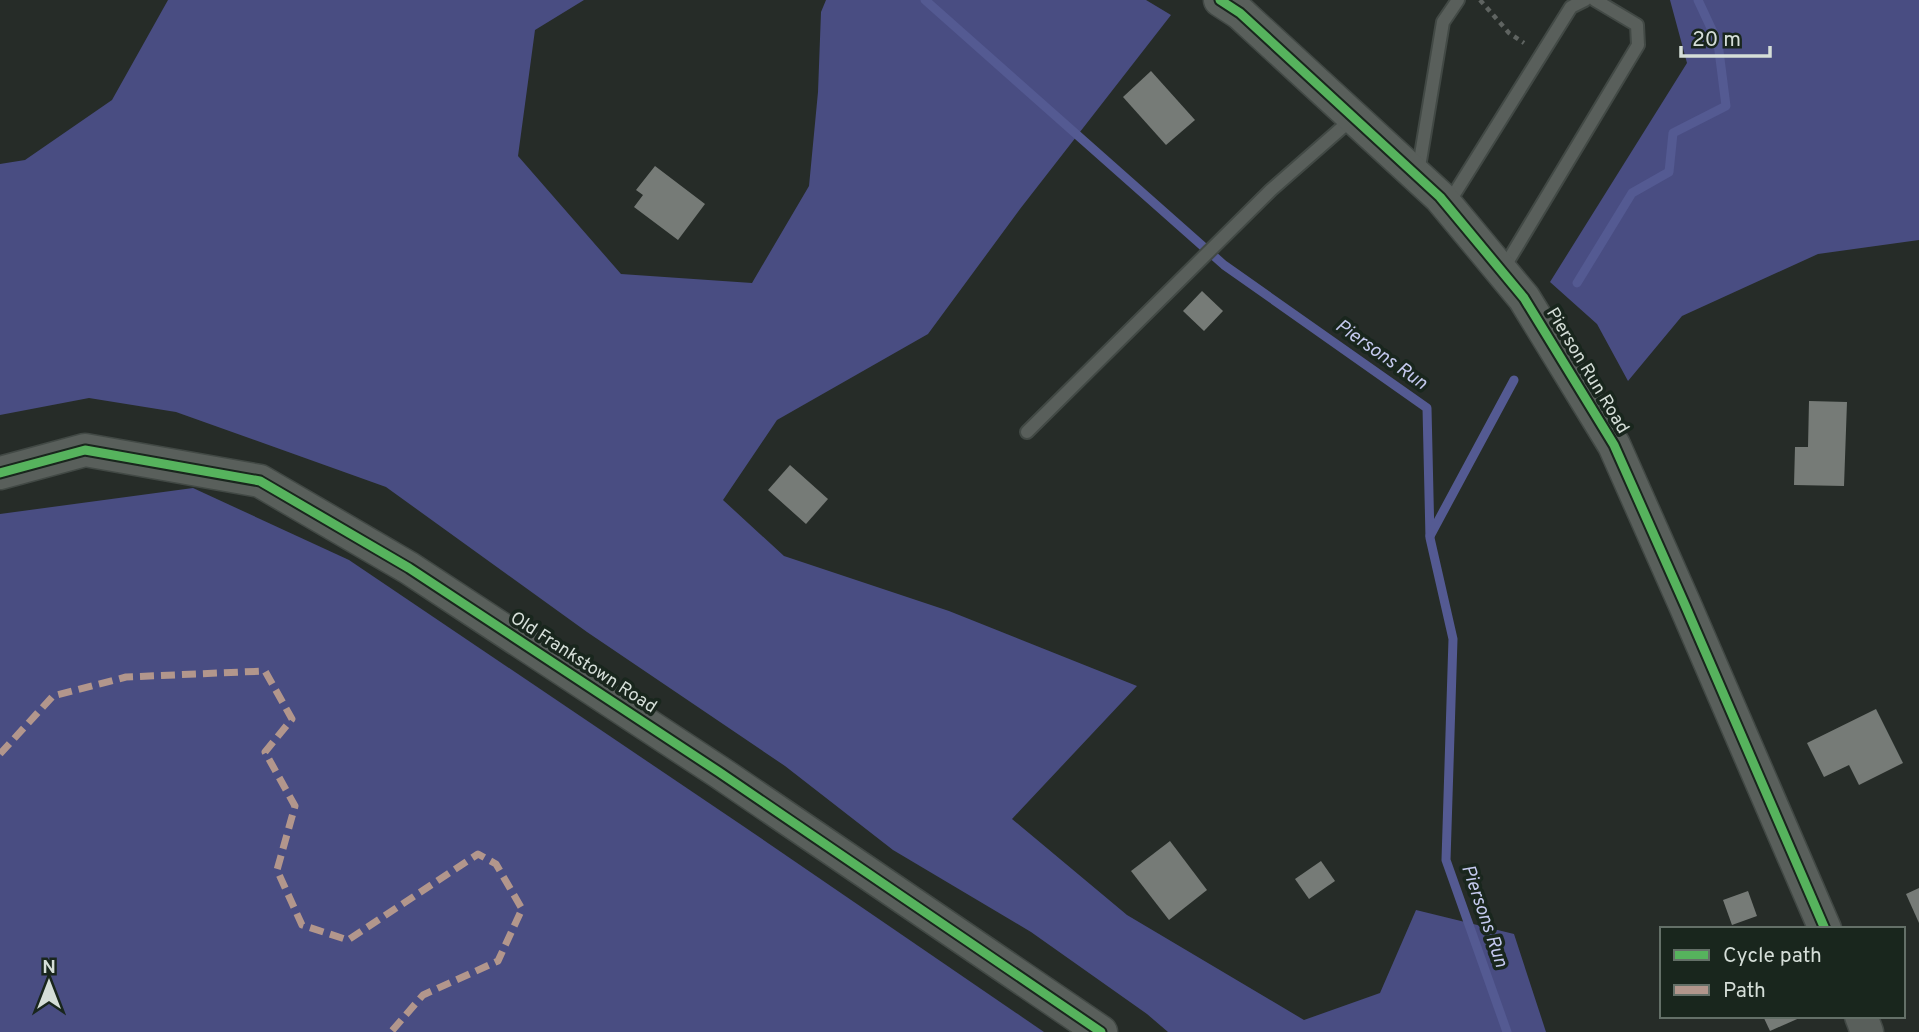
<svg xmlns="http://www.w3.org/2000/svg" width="1919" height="1032" font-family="Overpass,sans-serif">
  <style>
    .forest { fill: #494d82 }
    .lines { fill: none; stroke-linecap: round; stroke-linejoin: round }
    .stream { stroke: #545a92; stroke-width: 9 }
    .building { fill: #767b77 }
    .service-casing { stroke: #424945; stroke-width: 16 }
    .tertiary-casing { stroke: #424945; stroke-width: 35 }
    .path { stroke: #5f6461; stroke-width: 4.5; stroke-dasharray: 5 5; stroke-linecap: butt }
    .service { stroke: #595f5b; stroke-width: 12 }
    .tertiary { stroke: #595f5b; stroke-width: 32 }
    .quiet { stroke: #b2968c; stroke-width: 7; stroke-dasharray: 14 7; stroke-linecap: butt }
    .cycleway-casing { stroke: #19261d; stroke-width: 13 }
    .cycleway { stroke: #56b35d; stroke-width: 9 }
    .labels { text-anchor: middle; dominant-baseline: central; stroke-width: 7; stroke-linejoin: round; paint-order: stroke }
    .street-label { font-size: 18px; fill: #d5ded8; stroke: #19261d }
    .water-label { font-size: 19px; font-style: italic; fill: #c5caef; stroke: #19261d }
  </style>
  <rect width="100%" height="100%" fill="#262c28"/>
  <g class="forest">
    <polygon points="168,0 584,0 535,30 518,156 621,274 752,283 809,186 818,92 821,12 826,0 1146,0 1171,15 1020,209 928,334 777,420 723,500 784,556 949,611 1137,686 1012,819 1127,915 1304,1020 1380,993 1416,910 1514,934 1546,1032 1168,1032 1147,1014 1031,932 893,850 785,766 587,632 386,487 176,412 89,398 0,415 0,164 25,160 112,100"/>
    <polygon points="1670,0 1919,0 1919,240 1818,254 1682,316 1628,381 1597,324 1550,282 1687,63"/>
    <polygon points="193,488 349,560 743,826 1044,1032 0,1032 0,514"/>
  </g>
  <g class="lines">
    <g class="stream">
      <polyline points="925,0 1224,265 1427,408 1430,538 1453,639 1446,860 1507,1032"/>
      <polyline points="1577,283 1632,193 1669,172 1673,133 1726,106 1718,43 1698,0"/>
      <polyline points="1430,536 1514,380"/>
    </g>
  </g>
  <g class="building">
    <polygon points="1151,71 1195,120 1166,145 1123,97"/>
    <polygon points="655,166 705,204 678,240 634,207 643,195 636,190"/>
    <polygon points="1202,291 1223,311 1204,331 1183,311"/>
    <polygon points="1809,401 1847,402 1844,486 1794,485 1795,447 1808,447"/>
    <polygon points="790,465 828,499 806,524 768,490"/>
    <polygon points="1876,709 1903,763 1859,785 1849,765 1824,777 1807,743"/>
    <polygon points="1170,841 1207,890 1169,920 1131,871"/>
    <polygon points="1321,861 1335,881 1309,899 1295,879"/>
    <polygon points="1919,888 1919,923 1906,894"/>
    <polygon points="1748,891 1757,916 1732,925 1723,900"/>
    <polygon points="1763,1016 1804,1016 1770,1031"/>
  </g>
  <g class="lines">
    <g class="service-casing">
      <g id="service">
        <polyline points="1418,173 1443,22 1458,0"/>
        <polyline points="1448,204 1571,7 1585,0"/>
        <polyline points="1502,271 1638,45 1637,25 1595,0"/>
        <polyline points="1027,432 1271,190 1353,118"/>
      </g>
    </g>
    <g class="tertiary-casing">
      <g id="tertiary">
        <polyline points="1220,0 1240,13 1440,197 1524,298 1614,445 1685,605 1825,929"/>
        <polyline points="0,473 85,450 260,481 409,568 719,772 1101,1032"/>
        <polyline points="1861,1016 1867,1032"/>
      </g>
    </g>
    <polyline class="path" points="1480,0 1509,33 1524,43"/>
    <use href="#service" class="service"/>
    <use href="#tertiary" class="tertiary"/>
    <polyline class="quiet" points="0,754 53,696 126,677 265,671 292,719 265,752 295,806 277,870 302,925 348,940 478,854 496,864 522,909 498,961 423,995 391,1032"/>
    <g class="cycleway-casing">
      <g id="cycleway">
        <polyline points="1220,0 1240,13 1440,197 1524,298 1614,445 1685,605 1825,929"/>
        <polyline points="0,473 85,450 260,481 409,568 719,772 1101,1032"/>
      </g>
    </g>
    <use href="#cycleway" class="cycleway"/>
  </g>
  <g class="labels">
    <g class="street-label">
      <text transform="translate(1587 371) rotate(59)">Pierson Run Road</text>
      <text transform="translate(583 663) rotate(33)">Old Frankstown Road</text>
    </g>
    <g class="water-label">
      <text transform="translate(1381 355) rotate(35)">Piersons Run</text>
      <text transform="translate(1484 916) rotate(71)">Piersons Run</text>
    </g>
  </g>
  <rect x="1660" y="927" width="245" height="91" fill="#19261d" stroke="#647068" stroke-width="2"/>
  <rect x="1674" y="950" width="35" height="10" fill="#56b35d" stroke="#647068" stroke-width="2"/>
  <text x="1723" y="962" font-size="21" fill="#d5ded8">Cycle path</text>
  <rect x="1674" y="985" width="35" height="10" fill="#b2968c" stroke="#647068" stroke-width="2"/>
  <text x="1723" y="997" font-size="21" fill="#d5ded8">Path</text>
  <g transform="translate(49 983)" stroke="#19261d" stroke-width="5" paint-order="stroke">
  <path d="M0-5L12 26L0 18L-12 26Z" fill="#d5ded8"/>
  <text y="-10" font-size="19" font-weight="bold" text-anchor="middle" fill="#d5ded8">N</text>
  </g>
  <path d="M1681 46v10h89v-10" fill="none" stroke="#d5ded8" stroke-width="3.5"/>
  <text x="1692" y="46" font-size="21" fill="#d5ded8" stroke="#19261d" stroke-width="5" paint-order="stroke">20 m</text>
</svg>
